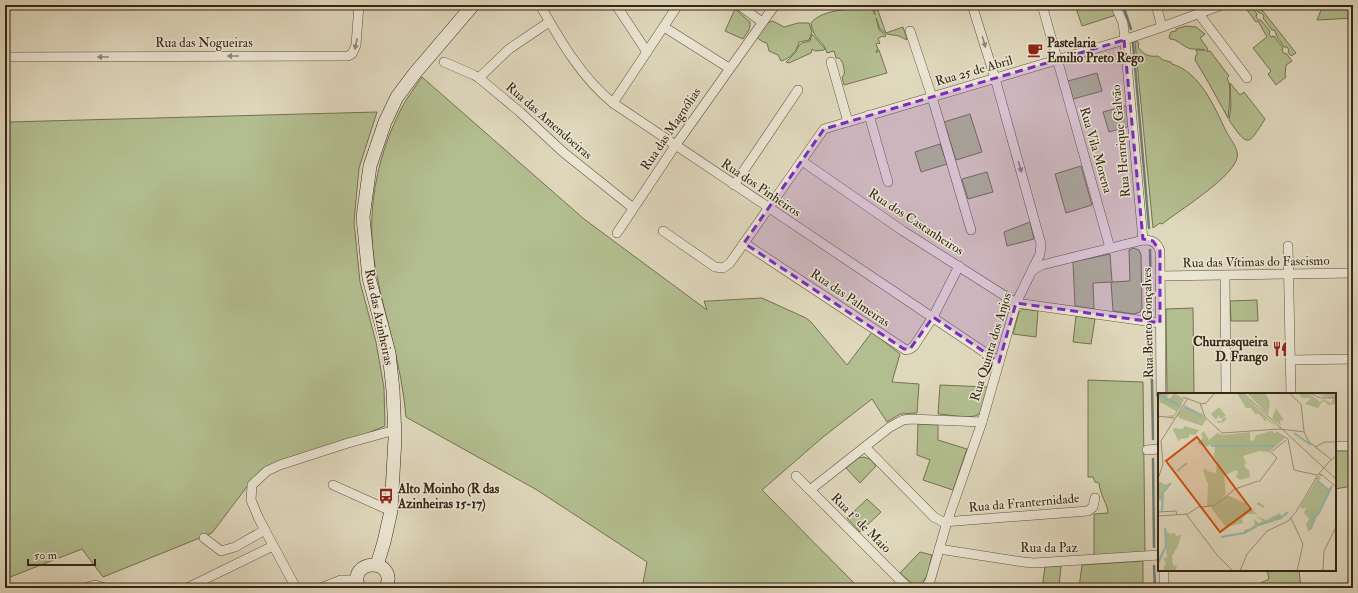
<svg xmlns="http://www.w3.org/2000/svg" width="1358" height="593" font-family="'IM FELL Double Pica',serif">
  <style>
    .green { fill: #b3be90; stroke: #747252 }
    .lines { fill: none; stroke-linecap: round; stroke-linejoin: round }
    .stream { stroke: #6e7e74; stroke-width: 2.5 }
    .street-casing { stroke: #60523f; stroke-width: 10 }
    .secondary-casing { stroke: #352515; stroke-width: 14 }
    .street { stroke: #ebe6d4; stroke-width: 9 }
    .secondary { stroke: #ebe6d4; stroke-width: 13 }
    .oneway { fill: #908674 }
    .marked { fill: #7b2cbf; fill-opacity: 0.2; stroke: #7b2cbf; stroke-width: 3; stroke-dasharray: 8 5; stroke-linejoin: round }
    .labels { text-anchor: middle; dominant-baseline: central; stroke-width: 3; stroke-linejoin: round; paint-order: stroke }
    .street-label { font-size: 13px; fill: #352515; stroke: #ebe6d4 }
    .poi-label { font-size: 13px; font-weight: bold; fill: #352515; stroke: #ebe6d4; text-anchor: start }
    .inset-river { fill: none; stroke: #94b9b4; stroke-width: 2 }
    .inset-road { fill: none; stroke: #9c907a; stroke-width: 1 }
    .view { fill: #cd510d; fill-opacity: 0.15; stroke: #cd510d; stroke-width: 2 }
    .inset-edge { fill: none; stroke: #352515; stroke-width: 2 }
  </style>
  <rect width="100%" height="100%" fill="#e0d8bd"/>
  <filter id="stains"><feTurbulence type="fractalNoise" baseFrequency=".005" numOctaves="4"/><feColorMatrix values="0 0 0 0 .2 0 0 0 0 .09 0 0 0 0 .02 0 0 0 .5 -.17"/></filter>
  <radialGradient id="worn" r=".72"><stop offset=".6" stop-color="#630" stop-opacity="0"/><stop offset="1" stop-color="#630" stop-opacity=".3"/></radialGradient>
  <g class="green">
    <path d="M877,5L880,6L877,8L886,33L903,27L907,40L899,36L887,34L880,29L876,18L879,30L886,35L885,37L882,36L878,39L880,43L879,44L878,43L876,44L878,49L876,52L877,53V50H879L887,73L844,85L842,77L844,75C845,70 843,61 839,58H836L834,51L827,53C824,40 813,40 811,23C821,9 855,9 871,6L875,15L874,7Z"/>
    <polygon points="1075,5 1112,5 1116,15 1082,26"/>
    <polygon points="1255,5 1258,5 1296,53 1291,56 1288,52 1289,50 1287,47 1284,47 1276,35 1276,33 1274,30 1272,30 1263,18 1264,16 1261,13 1259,13 1253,6"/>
    <polygon points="1323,5 1353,5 1353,18 1317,20"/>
    <polygon points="1252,7 1257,14 1256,17 1259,20 1261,20 1270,31 1269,34 1271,37 1274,36 1283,48 1282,50 1284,54 1286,53 1292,61 1286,65 1285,75 1286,77 1276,85 1268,74 1271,71 1253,48 1267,37 1258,21 1256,22 1247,10"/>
    <path d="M735,9L750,22C751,29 747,33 743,39L725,31Z"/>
    <path d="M773,21L784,27L798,23H809L812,32L809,40L799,42C796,52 791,58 781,61L778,55L769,51L767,43L763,42L756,37L767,23Z"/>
    <path d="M1186,26L1196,27L1205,34L1200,38L1208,49L1206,51H1210L1229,76L1227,78C1232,85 1229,109 1228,118L1207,80L1195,60L1196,55L1198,54L1196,51V50H1205C1200,49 1196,49 1191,49C1183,47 1178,39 1170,39L1169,37L1171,32L1176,31V29Z"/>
    <polygon points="812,34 825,49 824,50 815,51 812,49 811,53 789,63 786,62 796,52 799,45 802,43 810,41"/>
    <path d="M1137,41L1139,44L1138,47C1144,55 1149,57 1158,56L1163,60L1171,62L1172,64C1200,72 1215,108 1226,131C1231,141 1241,150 1236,161C1227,181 1180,210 1162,224L1160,223L1153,228L1135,42Z"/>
    <polygon points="1097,73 1102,91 1073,99 1068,81"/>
    <path d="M422,77L584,219L707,310L704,301H709L762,298L806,318L811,322L847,365L872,332L900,354L892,382L919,384L917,413L900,414L887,422L872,399L823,437L762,490L859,588H642L647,562L537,490L406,417C402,365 384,316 375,266C366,214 376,160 399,113C405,100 414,89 422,77Z"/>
    <path d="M1230,83L1240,95L1244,92L1265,119C1248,146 1248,148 1229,120L1231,105Z"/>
    <polygon points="1128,105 1130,126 1109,132 1103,112"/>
    <polygon points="377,112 359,168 354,222 360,282 376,342 384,388 385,426 252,480 212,533 103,577 82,549 5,579 5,128 9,122"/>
    <polygon points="970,114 982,152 956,160 944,122"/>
    <polygon points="940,144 947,164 921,172 915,152"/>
    <polygon points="1081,166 1092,205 1066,213 1055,174"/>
    <polygon points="987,172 993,192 968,199 962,179"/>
    <polygon points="1030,222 1034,239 1007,246 1004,232"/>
    <polygon points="1134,248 1139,250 1141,255 1142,308 1140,312 1134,314 1113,311 1111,282 1093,283 1094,309 1075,306 1073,262 1110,254 1112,282 1130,281 1129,250"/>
    <polygon points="1257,300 1258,321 1231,321 1230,301"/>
    <polygon points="1193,308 1194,394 1167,394 1166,309"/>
    <polygon points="1023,309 1038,311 1036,337 1013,334 1019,312"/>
    <polygon points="1076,316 1095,319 1091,344 1073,342"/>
    <path d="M1088,380L1143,382L1145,553L1094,557V514L1108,513C1108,505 1100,495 1099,483L1095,482L1093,477H1088Z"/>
    <path d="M940,385L988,387C986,394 983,409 979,414C973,420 946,414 938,414Z"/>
    <polygon points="918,424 938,425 938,440 967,449 953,490 923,480 930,460 917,455"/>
    <polygon points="1335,451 1352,451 1352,486 1335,489"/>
    <polygon points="864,457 870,459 876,466 860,483 846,468 858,458"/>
    <polygon points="867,499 881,512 860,532 847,518"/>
    <path d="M920,552L932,555C929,566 928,586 914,585L900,573Z"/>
    <polygon points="1143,561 1143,588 1079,588 1082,565"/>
    <polygon points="1061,566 1059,588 1042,588 1045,567"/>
    <polygon points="1267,570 1299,570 1301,588 1250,588 1269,579"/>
  </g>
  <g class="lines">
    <g class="stream">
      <polyline points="1123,5 1131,29"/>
      <polyline points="1133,43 1149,228"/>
      <polyline points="1150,250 1151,312"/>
      <polyline points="1151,331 1153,439"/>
      <polyline points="1153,459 1154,547"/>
      <polyline points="1154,566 1155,588"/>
    </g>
    <g class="street-casing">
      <g id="street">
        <path d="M540,5C560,40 581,77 613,103L999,362"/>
        <polyline points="616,5 647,52"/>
        <polyline points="739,5 762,22"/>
        <polyline points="1042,5 1110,248"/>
        <polyline points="1115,5 1123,23 1124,31 1143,240"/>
        <polyline points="1156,5 1162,27"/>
        <polyline points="1199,14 1247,78"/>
        <polyline points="664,27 729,68"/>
        <polyline points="910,31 932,97 971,230"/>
        <polyline points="5,57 348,56 352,54 356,45 359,5"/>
        <polyline points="444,62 474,75 479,78 520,112 563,152 633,208"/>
        <polyline points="831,62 848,122"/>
        <polyline points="479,78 509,49 549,22"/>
        <polyline points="613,103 678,5"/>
        <polyline points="869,115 888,182"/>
        <polyline points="802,161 903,231 1016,303 1160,323"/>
        <polyline points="734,185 798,90"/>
        <polyline points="663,231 715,267 723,268 730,263 824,129 1124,40 1162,27 1222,5"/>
        <polyline points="617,233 675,146 775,5"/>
        <polyline points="744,243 906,350 910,349 914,346 933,317 959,266"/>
        <polyline points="1288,246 1291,394"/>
        <path d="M1033,270L1042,265L1143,240C1152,240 1157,242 1160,251L1161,394"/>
        <polyline points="1160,276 1353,273"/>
        <polyline points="1225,276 1226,394"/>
        <polyline points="1291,360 1353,359"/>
        <polyline points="1335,446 1353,446"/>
        <polyline points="865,447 934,517 943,522 1088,511 1093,507 1095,498"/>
        <polyline points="1147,450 1159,449"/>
        <polyline points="796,476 908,588"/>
        <polyline points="333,485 391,511"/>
        <polyline points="810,490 890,427 903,420 911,419 982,422"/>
        <polyline points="204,538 221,551 235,547 265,530"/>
        <polyline points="939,549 1023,562 1034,563 1159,555"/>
        <polyline points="1164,570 1164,588"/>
        <polyline points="85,588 95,585 104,588"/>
        <polyline points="187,588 273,546"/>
        <polyline points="296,588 259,519 251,500 252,485 267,471 280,465 348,443 395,430"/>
        <polyline points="321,588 341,580 357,580"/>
        <polyline points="925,588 930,581 947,522 982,422 1016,303 1040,254 1041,244 995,78 972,5"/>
      </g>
    </g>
    <g class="secondary-casing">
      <g id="secondary">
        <polyline points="377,565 384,542 391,511 395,438 393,390 389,353 369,278 363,217 370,166 385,122 397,97 415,73 473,5"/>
        <path d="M359,588C346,558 399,557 386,588"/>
      </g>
    </g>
    <use href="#street" class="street"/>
    <use href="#secondary" class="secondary"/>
  </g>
  <defs><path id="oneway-solid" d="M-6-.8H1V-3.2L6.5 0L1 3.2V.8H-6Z"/></defs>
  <g class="oneway">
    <use href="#oneway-solid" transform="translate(984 42) rotate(73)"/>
    <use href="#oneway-solid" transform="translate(356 44) rotate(102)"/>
    <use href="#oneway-solid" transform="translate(233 56) rotate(180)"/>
    <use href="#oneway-solid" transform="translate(103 57) rotate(180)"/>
    <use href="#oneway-solid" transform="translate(1020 167) rotate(74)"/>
  </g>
  <path class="marked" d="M1124,40L1143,239L1153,241L1160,251V323L1016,303L999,362L933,317L910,349H904L744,243L824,129Z"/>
  <defs>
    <g id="cafe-bare" transform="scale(1.2)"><path d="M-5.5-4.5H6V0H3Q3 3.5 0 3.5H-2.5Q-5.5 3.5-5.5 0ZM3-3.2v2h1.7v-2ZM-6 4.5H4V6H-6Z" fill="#8f2418" stroke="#ebe6d4" stroke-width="2.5" paint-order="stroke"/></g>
    <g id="restaurant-bare" transform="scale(1.2)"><path d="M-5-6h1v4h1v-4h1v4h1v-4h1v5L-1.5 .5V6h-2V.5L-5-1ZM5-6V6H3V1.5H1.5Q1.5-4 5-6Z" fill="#8f2418" stroke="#ebe6d4" stroke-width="2.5" paint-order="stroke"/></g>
    <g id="bus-bare" transform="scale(1.2)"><path d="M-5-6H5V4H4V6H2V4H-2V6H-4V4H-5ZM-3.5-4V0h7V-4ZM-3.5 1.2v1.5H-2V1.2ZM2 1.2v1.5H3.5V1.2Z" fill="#8f2418" stroke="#ebe6d4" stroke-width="2.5" paint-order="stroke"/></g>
  </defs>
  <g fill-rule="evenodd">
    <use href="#cafe-bare" x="1035" y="50"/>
    <use href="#restaurant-bare" x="1280" y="349"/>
    <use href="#bus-bare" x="386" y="496"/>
  </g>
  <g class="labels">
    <g class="street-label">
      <text x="204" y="43">Rua das Nogueiras</text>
      <text transform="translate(974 71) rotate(-16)">Rua 25 de Abril</text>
      <text transform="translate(549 121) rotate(41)">Rua das Amendoeiras</text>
      <text transform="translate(671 129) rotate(-56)">Rua das Magnólias</text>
      <text transform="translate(1121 141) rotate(-95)">Rua Henrique Galvão</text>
      <text transform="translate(1096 150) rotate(74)">Rua Vila Morena</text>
      <text transform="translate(761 188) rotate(34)">Rua dos Pinheiros</text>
      <text transform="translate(916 222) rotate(33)">Rua dos Castanheiros</text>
      <text transform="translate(1256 262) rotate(-1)">Rua das Vítimas do Fascismo</text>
      <text transform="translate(850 298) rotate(34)">Rua das Palmeiras</text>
      <text transform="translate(379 317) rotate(78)">Rua das Azinheiras</text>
      <text transform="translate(1148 323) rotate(-91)">Rua Bento Gonçalves</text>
      <text transform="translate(991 347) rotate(-73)">Rua Quinta dos Anjos</text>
      <text transform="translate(1024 503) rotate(-5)">Rua da Franternidade</text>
      <text transform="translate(861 523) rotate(45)">Rua 1º de Maio</text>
      <text x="1049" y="548">Rua da Paz</text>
    </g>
    <g class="poi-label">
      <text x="1047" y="43">Pastelaria<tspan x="1047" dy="15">Emilio Preto Rego</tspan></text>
      <text x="1268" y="342" text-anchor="end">Churrasqueira<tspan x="1268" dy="15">D. Frango</tspan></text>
      <text x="398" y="489">Alto Moinho (R das<tspan x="398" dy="15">Azinheiras 15-17)</tspan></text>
    </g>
  </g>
  <g transform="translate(1158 393)">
    <rect width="178" height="178" fill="#e0d8bd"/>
    <path d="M0,0H12L8,5L11,7L16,0L26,6L23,13L13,8L23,14L16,24L7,23L16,22L18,18L2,9ZM79,0H84L120,35L108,26V29L101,21H97L93,15H88ZM89,0H107L112,9L110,22ZM140,0H151L162,9L165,6L173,10L175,6L159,2L178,0V11L171,12L165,8L160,15L147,11L153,5H144ZM27,13L45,21L48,27L44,33L21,25L19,22ZM61,14L68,23L64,25H69L66,29L60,30L59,28H64V25H61V22L58,27L53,21ZM118,15L126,27L122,28L123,33L114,25ZM26,33L41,37L37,42L32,41L30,45L22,46L21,49L15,37L16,35L25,36ZM46,38L51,47L59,40L66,42L92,39V48L96,47L98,42L114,38L127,45L111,59L101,58L85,63L88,70L86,73L91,78L92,84L82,87L78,84L80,79L78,77L66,83L68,101L58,112L49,114L50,91L45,78L48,75L49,78L58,80L59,68L56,64L57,53L52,52L48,54L39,50L45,45L43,41ZM163,84L161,88L170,97L174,91L154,135L150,139L148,131L151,126L146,120L148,114L145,116L142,114L158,87ZM0,88L8,92L12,89L6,98L4,108L0,106ZM69,102L89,111L88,113L95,117L100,109L107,113L105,115L99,111L95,118L100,121H89L84,126L85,130L68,134L53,115ZM122,120L124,126L100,133L86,141V137L93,135L97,131L95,126L101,130L105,128L98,123L108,127ZM7,137L12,141L17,140L18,143L23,142L20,153L14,163L15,172L19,173L17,178H7L5,175L8,170L5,165H9Z" fill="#b3be90"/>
    <path class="inset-river" d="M0,1L23,13M26,13L44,23M136,40L153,52M53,53H117M19,78L29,70M160,88L172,98M4,118L5,100L13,90M117,126L124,124L130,119M100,132L116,127M153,136L155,125L161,120L174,93M63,144L86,140L99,133M0,170L8,153L7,135"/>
    <path class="inset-road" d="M85,0L178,86M131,0L143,11L146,38M152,0L162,5H178M25,4L44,11L47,10M42,10L47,24L64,40L122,36L147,39M47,11L57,0M0,23L16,25M118,39L130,46L136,77L159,82M146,39L151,49L174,67M157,54L167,49H178M112,60L128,47M161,81L163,82L159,86L158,84L171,69L178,63M163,81L178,94M0,86L5,71L3,48L30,5M101,89L119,65L114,60M40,114L56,113L77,96L100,88M0,119L18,118L19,122M28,121L59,162L75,178M0,123L30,121L40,114M133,125L145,151L139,178M82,178L89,161L109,138L130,128L138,119L158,85M165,178L166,158L178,134"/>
    <path class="view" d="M39,44L93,116L62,139L8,68Z"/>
    <rect width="178" height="178" class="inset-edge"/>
  </g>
  <rect width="1358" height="593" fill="none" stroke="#e0d8bd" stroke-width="20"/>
  <rect x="6" y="6" width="1346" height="581" fill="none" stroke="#352515" stroke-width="2"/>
  <rect x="10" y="10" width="1338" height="573" fill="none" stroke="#352515"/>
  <path d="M28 559v6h67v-6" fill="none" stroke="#352515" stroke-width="2"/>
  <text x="34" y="559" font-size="12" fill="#352515" stroke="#ebe6d4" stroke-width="3" paint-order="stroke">50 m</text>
  <rect width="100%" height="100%" filter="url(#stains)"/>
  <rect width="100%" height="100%" fill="url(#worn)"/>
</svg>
